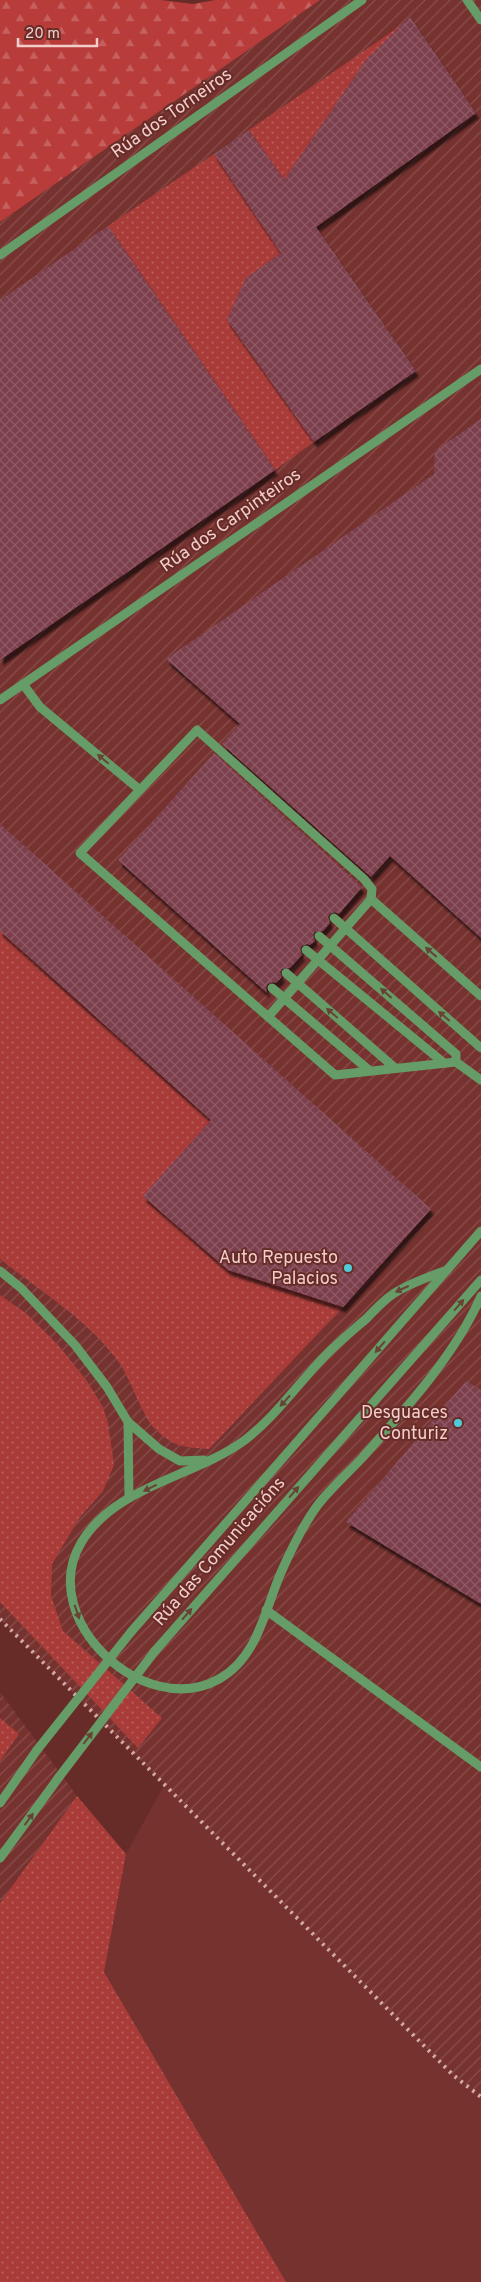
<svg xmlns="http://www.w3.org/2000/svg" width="481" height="2282" font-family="Overpass,sans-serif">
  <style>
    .built { fill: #76322f }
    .industrial { fill: url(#industrial-furrows) }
    .grass { fill: url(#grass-dots) }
    .forest { fill: url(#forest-firs) }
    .building { fill: url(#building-cross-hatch); filter: url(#shadow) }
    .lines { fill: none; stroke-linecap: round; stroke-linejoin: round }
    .minor { stroke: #659c67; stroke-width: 9 }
    .rail { stroke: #d4aaa6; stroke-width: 4; stroke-dasharray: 2.5 5; stroke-linecap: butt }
    .minor-bridge { stroke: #659c67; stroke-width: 9 }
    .oneway { fill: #674235 }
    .poi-dot { fill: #52cbd8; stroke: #672c28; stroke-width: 2 }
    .labels { text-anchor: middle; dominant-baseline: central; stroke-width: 4; stroke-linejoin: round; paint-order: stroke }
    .street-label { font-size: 18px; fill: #f2cdc9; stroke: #672c28 }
    .poi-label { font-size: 18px; fill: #f2cdc9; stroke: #672c28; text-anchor: end }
  </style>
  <defs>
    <pattern id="industrial-furrows" width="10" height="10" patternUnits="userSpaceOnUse" patternTransform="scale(1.25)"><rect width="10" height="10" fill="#76322f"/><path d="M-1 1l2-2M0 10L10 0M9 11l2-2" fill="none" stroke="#8a4e4c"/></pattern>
    <pattern id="grass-dots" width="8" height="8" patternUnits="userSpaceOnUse" patternTransform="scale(1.25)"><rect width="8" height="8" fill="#a93c39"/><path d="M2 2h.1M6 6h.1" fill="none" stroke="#b9605d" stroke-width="1.8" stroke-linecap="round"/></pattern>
    <pattern id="forest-firs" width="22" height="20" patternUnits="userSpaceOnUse" patternTransform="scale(1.25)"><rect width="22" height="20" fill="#b73c3a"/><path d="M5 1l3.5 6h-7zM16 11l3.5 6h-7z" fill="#c5605e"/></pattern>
    <pattern id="building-cross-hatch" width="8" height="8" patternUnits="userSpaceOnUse" patternTransform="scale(1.25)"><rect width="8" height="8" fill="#7c3f4e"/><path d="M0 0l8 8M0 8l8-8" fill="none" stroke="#8f5a66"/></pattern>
    <filter id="shadow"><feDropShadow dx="3" dy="5.5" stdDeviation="1" flood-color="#0009"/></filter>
  </defs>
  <rect width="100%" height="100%" fill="#672c28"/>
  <polygon class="built" points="173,1769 481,2067 481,2282 286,2282 284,2280 104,1972 126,1854"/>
  <g class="industrial">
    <polygon points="320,0 481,0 481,2097 453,2075 0,1619 0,222"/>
    <polygon points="0,1692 77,1796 0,1903"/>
  </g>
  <g class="grass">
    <polygon points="406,22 366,60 284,180 249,130"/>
    <polygon points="214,154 281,253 246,278 227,320 314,442 275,470 108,226"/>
    <path d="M0,931L211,1120L228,1270L343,1307L209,1449C183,1447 173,1447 154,1428C142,1415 131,1380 120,1364C89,1320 41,1292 0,1259Z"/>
    <polygon points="0,1295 27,1314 59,1346 87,1381 103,1407 108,1423 114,1465 103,1491 80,1517 52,1564 51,1596 63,1631 162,1718 138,1748 0,1602"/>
    <polygon points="0,1718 19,1734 0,1761"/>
    <polygon points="77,1796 126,1854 104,1972 286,2282 0,2282 0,1903"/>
  </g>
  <polygon class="forest" points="0,0 161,0 193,4 215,0 320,0 0,222"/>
  <g class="building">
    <polygon points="410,17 476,113 316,227 416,371 314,442 227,320 246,278 281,253 214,154 249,130 284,180 366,60"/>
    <polygon points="108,226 275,470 0,660 0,300"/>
    <polygon points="481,419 481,938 390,856 371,877 222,744 240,724 166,659 434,474 435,451"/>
    <polygon points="214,753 362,887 339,914 335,912 330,914 328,917 330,923 323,931 315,932 313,935 315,941 310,945 307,944 302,946 300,949 302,955 290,968 282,969 280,972 282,977 276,983 273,982 268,984 266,987 267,993 118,860"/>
    <polygon points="0,824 431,1209 343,1307 228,1270 143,1196 211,1120 0,931"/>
    <polygon points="466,1381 481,1390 481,1604 346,1522"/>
  </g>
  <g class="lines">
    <g class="minor">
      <polyline points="467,0 481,20"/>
      <polyline points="0,255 362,0"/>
      <polyline points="23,684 40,707 140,790"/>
      <polyline points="0,700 481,369"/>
      <polyline points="371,899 481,996"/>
      <polyline points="334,918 481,1048"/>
      <polyline points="319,936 456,1054 456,1062"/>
      <polyline points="306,950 444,1063"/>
      <polyline points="286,973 395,1068"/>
      <polyline points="272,988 370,1071"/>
      <polyline points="268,1017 371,899 372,889 364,879 197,730 80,853 335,1075 456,1062 481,1080"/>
      <path d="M447,1270C431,1276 413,1282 398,1291C386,1297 376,1309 367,1318C352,1331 336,1344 323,1358C297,1385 275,1417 245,1440C195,1477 114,1486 81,1543C36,1619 144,1721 219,1679C259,1657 265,1607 283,1568C292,1548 304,1524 317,1506C330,1489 347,1474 362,1458C404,1411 456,1354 481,1296"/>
      <polyline points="0,1271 21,1288 75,1345 107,1387 128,1422 159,1449 180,1461 204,1460"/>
      <polyline points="128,1422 129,1498"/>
      <polyline points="266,1610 481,1767"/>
      <polyline points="131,1632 481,1231"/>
      <polyline points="155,1651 481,1280"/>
      <polyline points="0,1803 37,1750"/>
      <polyline points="0,1858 59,1777"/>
    </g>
    <polyline class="rail" points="0,1619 453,2075 481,2097"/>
    <g class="minor-bridge">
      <polyline points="37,1750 131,1632"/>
      <polyline points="59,1777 155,1651"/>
    </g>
  </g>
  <defs><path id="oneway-solid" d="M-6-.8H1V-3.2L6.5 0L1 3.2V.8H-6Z" transform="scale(1.25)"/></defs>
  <g class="oneway">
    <use href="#oneway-solid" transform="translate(103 759) rotate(-140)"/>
    <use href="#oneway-solid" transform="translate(431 952) rotate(-139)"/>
    <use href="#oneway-solid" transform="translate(386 993) rotate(-139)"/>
    <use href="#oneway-solid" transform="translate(332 1013) rotate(-139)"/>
    <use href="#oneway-solid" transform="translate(444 1016) rotate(-139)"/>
    <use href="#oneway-solid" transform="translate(402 1289) rotate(155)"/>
    <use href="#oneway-solid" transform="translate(459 1305) rotate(-49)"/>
    <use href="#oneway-solid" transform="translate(380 1347) rotate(131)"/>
    <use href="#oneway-solid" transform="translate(285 1401) rotate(132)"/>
    <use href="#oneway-solid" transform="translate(150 1488) rotate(154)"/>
    <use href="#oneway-solid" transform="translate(294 1492) rotate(-49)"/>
    <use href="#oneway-solid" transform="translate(77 1612) rotate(71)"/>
    <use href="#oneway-solid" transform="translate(187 1614) rotate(-49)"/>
    <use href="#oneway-solid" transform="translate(88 1738) rotate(-53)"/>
    <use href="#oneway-solid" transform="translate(29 1819) rotate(-54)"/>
  </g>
  <g class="poi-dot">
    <circle cx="348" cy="1268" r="5"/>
    <circle cx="458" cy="1423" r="5"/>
  </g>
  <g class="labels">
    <g class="street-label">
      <text transform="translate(172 114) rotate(-35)">Rúa dos Torneiros</text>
      <text transform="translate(231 521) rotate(-35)">Rúa dos Carpinteiros</text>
      <text transform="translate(220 1552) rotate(-49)">Rúa das Comunicacións</text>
    </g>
    <g class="poi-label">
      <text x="338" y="1258">Auto Repuesto<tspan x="338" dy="21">Palacios</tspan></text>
      <text x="448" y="1413">Desguaces<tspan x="448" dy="21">Conturiz</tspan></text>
    </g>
  </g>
  <path d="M18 38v8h79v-8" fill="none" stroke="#f2cdc9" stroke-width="2.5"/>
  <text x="25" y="38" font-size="15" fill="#f2cdc9" stroke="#672c28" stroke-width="4" paint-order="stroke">20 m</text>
</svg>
